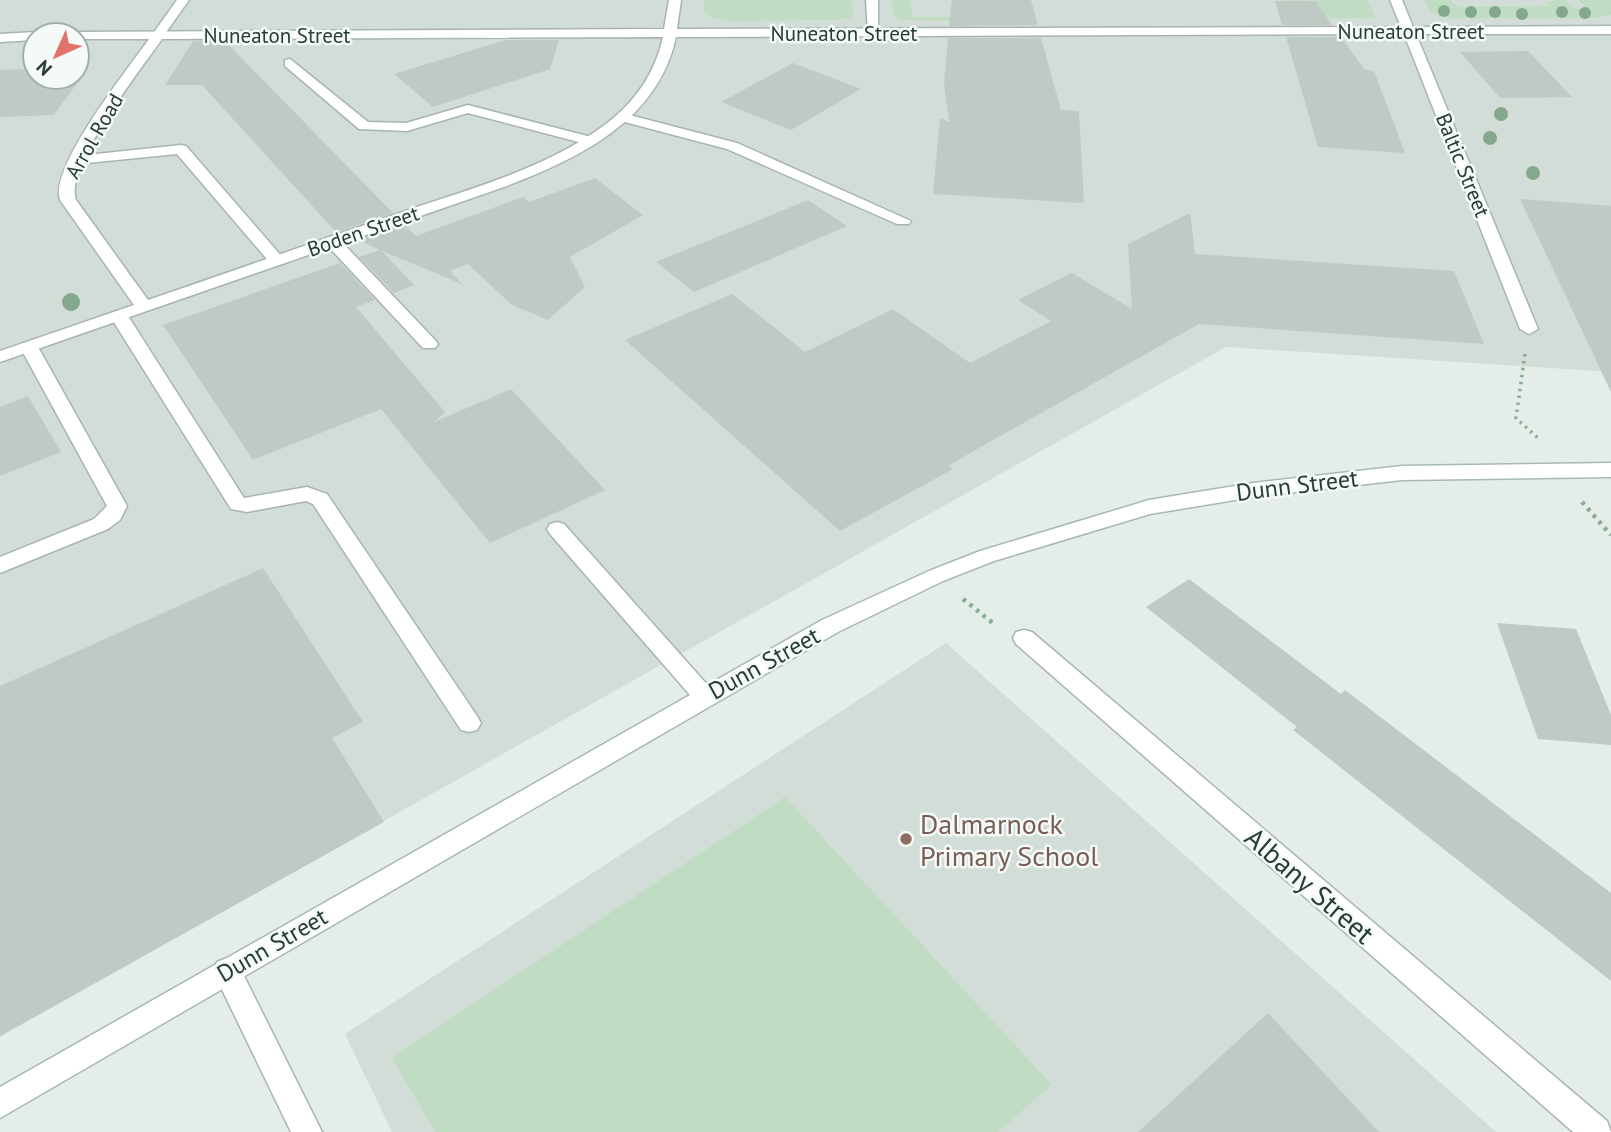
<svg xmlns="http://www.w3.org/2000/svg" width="1611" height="1132" font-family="'PT Sans',sans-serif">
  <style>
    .built { fill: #d3ddd7; fill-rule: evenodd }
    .green { fill: #c0dcc2 }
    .building { fill: #becac3 }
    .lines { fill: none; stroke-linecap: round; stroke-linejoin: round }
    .service-casing { stroke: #a8b5ae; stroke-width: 3 }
    .minor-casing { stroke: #a8b5ae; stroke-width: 3 }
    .secondary-casing { stroke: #a7bab0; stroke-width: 3 }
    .path-far1 { stroke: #89ad9b; stroke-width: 3.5; stroke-dasharray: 2.5 4.5; stroke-linecap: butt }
    .path { stroke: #89ad9b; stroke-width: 4.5; stroke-dasharray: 3.5 5; stroke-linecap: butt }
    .service { fill: #fff; fill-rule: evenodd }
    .minor { fill: #fff; fill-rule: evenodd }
    .secondary { fill: #fff; fill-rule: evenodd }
    .tree { fill: #84a88b }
    .education-dot { fill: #8d6e63; stroke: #f5f9f7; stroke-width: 2.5 }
    .labels { text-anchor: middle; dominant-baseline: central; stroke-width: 5; stroke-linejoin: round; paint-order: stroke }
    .far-street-label { font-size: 21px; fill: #263d32; stroke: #f5f9f7 }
    .street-label { font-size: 24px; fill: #263d32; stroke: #f5f9f7 }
    .near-education-label { font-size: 28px; fill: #785e54; stroke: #f5f9f7; text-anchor: start }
    .near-street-label { font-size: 28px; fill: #263d32; stroke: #f5f9f7 }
  </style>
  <rect width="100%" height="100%" fill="#e5ede8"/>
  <g class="built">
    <path d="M0,0H1611V372L1226,347L0,1037ZM35,35H77V77H35Z"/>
    <polygon points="946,643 1496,1132 392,1132 345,1034"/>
  </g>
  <g class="green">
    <polygon points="704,0 852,0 853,13 850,18 839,20 728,21 712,18 704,11"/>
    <polygon points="892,0 910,0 913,17 970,17 969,21 901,20 894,16"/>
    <polygon points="1284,0 1306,0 1309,5 1317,5 1314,0 1368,0 1375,18 1326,18 1293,14"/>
    <polygon points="1424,0 1450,0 1455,5 1464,7 1546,6 1550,5 1547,1 1566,0 1574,9 1587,9 1579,0 1611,0 1611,15 1590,18 1449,18 1431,12"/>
    <polygon points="785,797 1052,1085 998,1132 435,1132 392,1058"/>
  </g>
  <g class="building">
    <polygon points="952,0 1031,0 1038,25 949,26"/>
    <polygon points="1275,1 1315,1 1332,25 1282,25"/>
    <polygon points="1286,37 1341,37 1365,70 1374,71 1405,153 1318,147"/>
    <polygon points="948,38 1041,38 1061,110 1079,111 1084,203 933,194 940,118 949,122 944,83"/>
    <polygon points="506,40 559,40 550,69 433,107 394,74"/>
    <polygon points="193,41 225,41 393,213 337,232 334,230 202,85 165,85"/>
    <polygon points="1528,51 1572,97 1500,98 1460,52"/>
    <polygon points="793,63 861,89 791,130 721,102"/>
    <polygon points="77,68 88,68 54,115 0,117 0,70 35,69 35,77 77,77"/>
    <polygon points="595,178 643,215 570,257 585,287 548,320 512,305 468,264 450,271 462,284 382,251 414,285 394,293 359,257 380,250 358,240 404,224 416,236 523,197 529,202"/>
    <polygon points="1520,199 1611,206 1611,392"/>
    <polygon points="808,200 847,226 694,292 656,262"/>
    <polygon points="1190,213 1195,254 1454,271 1484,344 1199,324 949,465 953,469 840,531 625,340 732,294 805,352 893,309 970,363 1051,321 1018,300 1072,273 1132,309 1128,244"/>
    <polygon points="340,263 375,300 356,307 445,412 434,422 511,389 605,490 490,543 381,409 253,460 163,325"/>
    <polygon points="28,396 61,452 0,476 0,407"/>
    <polygon points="263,568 363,722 332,738 384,822 0,1036 0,686"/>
    <polygon points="1189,579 1341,694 1345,690 1611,893 1611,981 1293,730 1297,727 1146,607"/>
    <polygon points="1497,623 1576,629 1611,715 1611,745 1538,739"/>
    <polygon points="1268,1013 1379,1132 1138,1132"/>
  </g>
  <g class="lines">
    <g class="service-casing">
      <g id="service">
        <polygon points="177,0 189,0 162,38 154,38 152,35"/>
        <polygon points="866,0 878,0 878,36 870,36 868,33"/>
        <polygon points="290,59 368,122 406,123 468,105 595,138 597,141 590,145 468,113 407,131 359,129 285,66 285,60"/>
        <polygon points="622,113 737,143 911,221 909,224 897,224 727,149 617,120 615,117"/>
        <polygon points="181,145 186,146 283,258 285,261 283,264 271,264 177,154 77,164 70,160 77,156"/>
        <polygon points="332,236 338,238 435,340 438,344 435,348 423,348 326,244 324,241 326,238"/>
        <polygon points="119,311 128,316 244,498 307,487 327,494 477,716 481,723 477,730 469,732 461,730 313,504 306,501 247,512 231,509 110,316"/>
        <polygon points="29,342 38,347 127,506 120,520 108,529 0,573 0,557 94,519 107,506 20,347"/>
        <polygon points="557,522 564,524 712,690 716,696 712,702 704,705 696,702 550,534 547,529 550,524"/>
      </g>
    </g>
    <g class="minor-casing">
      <g id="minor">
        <path d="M669,0H681L677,29L1401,27L1390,0H1402L1413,27L1611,26V34H1416L1538,329L1529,334L1520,329L1404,34L676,37C658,121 578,159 504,187L0,362V351L134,305L60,200C49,167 128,69 149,39H77V35H71L73,32L664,29ZM663,37C655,73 636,101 606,124C549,167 476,187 408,210C321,240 235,270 148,300L76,200C64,167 141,69 162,39Z"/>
        <polygon points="35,32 41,35 35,35 35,40 0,42 0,34"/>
        <polygon points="1024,630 1032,632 1607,1121 1611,1132 1573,1132 1016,644 1013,638 1016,632"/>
        <polygon points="227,958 237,962 322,1132 291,1132 213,971 217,962"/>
      </g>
    </g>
    <g class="secondary-casing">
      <polygon id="secondary" points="1611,463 1611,477 1402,480 1253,497 1150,514 994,561 943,581 838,632 0,1118 0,1087 822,620 929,571 980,551 1149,500 1253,483 1402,466"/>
    </g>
    <polyline class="path-far1" points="1525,354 1516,418 1540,440"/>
    <g class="path">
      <polyline points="1582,502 1611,535"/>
      <polyline points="963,599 994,624"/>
    </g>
    <use href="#service" class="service"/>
    <use href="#minor" class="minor"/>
    <use href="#secondary" class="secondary"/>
  </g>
  <g class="tree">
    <circle cx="1444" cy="11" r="6"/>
    <circle cx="1471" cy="12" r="6"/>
    <circle cx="1495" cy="12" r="6"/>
    <circle cx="1562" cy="12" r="6"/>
    <circle cx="1585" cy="13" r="6"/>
    <circle cx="1522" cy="14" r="6"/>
    <circle cx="1501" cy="114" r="7"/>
    <circle cx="1490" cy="138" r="7"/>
    <circle cx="1533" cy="173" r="7"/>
    <circle cx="71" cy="302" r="9"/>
  </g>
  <circle class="education-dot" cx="906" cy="839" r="7"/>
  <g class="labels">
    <g class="far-street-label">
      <text x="1411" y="31">Nuneaton Street</text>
      <text x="844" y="33">Nuneaton Street</text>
      <text x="277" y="35">Nuneaton Street</text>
      <text transform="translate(94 136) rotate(-60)">Arrol Road</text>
      <text transform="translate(1463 165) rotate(68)">Baltic Street</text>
      <text transform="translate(363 231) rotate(-19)">Boden Street</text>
    </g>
    <g class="street-label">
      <text transform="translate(1297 485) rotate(-7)">Dunn Street</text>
      <text transform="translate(764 663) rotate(-29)">Dunn Street</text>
      <text transform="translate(272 945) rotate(-30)">Dunn Street</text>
    </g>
    <g class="near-education-label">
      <text x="920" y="823">Dalmarnock<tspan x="920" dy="32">Primary School</tspan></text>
    </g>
    <g class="near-street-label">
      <text transform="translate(1310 885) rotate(41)">Albany Street</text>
    </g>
  </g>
  <g transform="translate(56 56) rotate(225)"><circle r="33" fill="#f5f9f7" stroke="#a2aea8" stroke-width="2"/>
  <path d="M0-5L12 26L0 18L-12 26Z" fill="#e4726c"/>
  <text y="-10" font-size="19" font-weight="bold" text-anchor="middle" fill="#263d32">N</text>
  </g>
</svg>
